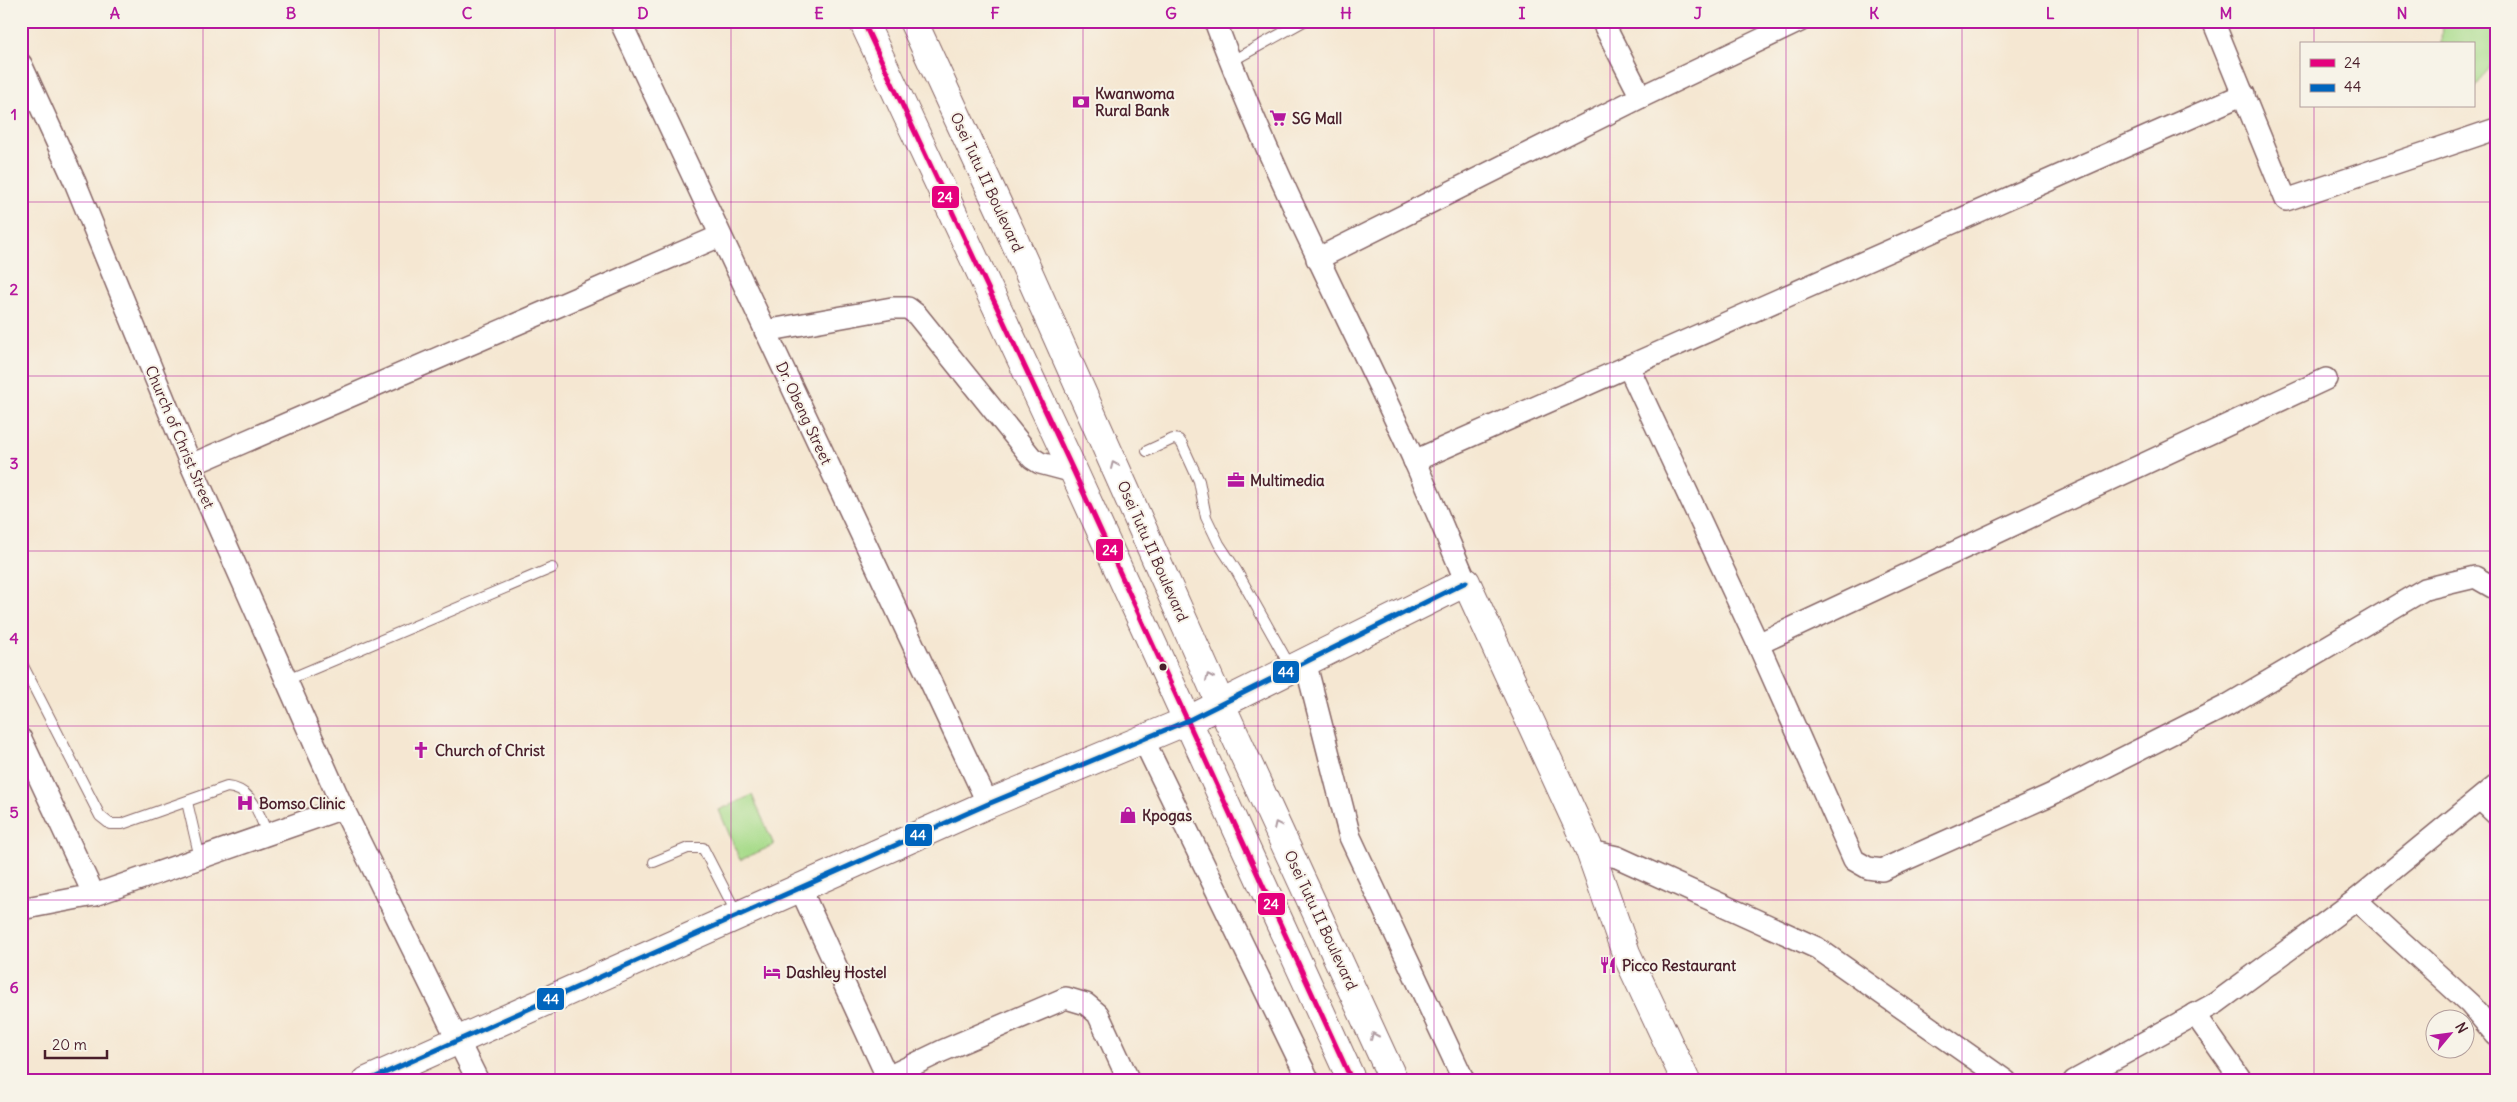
<svg xmlns="http://www.w3.org/2000/svg" width="2517" height="1102" font-family="Delius,sans-serif">
  <style>
    .green { fill: #a7db8a; stroke: #787d5a }
    .lines { fill: none; stroke-linecap: round; stroke-linejoin: round }
    .lane-casing { stroke: #866565; stroke-width: 12 }
    .street-casing { stroke: #866565; stroke-width: 24 }
    .secondary-casing { stroke: #866565; stroke-width: 30 }
    .highway-casing { stroke: #866565; stroke-width: 30 }
    .lane { stroke: #fff; stroke-width: 10 }
    .street { stroke: #fff; stroke-width: 21 }
    .secondary { stroke: #fff; stroke-width: 28 }
    .highway { stroke: #fff; stroke-width: 28 }
    .bus-1-casing { stroke: #f7f3e8; stroke-width: 9 }
    .bus-2-casing { stroke: #f7f3e8; stroke-width: 9 }
    .bus-1 { stroke: #e5007d; stroke-width: 5 }
    .bus-2 { stroke: #0065bd; stroke-width: 5 }
    .oneway { stroke: #ae9aa0 }
    .grid { fill: none; stroke: #b5179e; stroke-width: 1; stroke-opacity: 0.55 }
    .bus-dot { fill: #4a1f2b; stroke: #f7f3e8; stroke-width: 2 }
    .labels { text-anchor: middle; dominant-baseline: central; stroke-width: 4; stroke-linejoin: round; paint-order: stroke }
    .poi-label { font-size: 15px; font-weight: bold; fill: #4a1f2b; stroke: #f7f3e8; text-anchor: start }
    .street-label { font-size: 15px; fill: #4a1f2b; stroke: #f7f3e8 }
    .line-badge { stroke: #f7f3e8; stroke-width: 2 }
    .badge-label { font-size: 14px; text-anchor: middle; font-weight: bold; fill: #fff }
    .neatline { fill: none; stroke: #b5179e; stroke-width: 2 }
    .grid-label { font-size: 16px; text-anchor: middle; font-weight: bold; fill: #b5179e }
  </style>
  <rect width="100%" height="100%" fill="#f7f3e8"/>
  <filter id="ink" filterUnits="userSpaceOnUse"><feTurbulence type="fractalNoise" baseFrequency=".02" numOctaves="2"/><feDisplacementMap in="SourceGraphic" scale="10" xChannelSelector="R" yChannelSelector="G"/><feConvolveMatrix kernelMatrix="1 2 1 2 8 2 1 2 1" color-interpolation-filters="sRGB"/></filter>
  <filter id="wash" filterUnits="userSpaceOnUse"><feTurbulence type="fractalNoise" baseFrequency=".0096" numOctaves="4" result="noise"/><feDisplacementMap in="SourceGraphic" scale="20" xChannelSelector="R" yChannelSelector="G"/><feGaussianBlur stdDeviation="1.12" result="paint"/><feColorMatrix in="noise" values="0 0 0 0 0 0 0 0 0 0 0 0 0 0 0 0 0 1.4 0 .05"/><feComposite in="paint" operator="in"/></filter>
  <g filter="url(#wash)">
    <rect width="100%" height="100%" fill="#f5e7d2"/>
    <g class="green">
      <path d="M2443,21H2496C2496,52 2493,67 2473,91V44H2442Z"/>
      <polygon points="752,795 774,845 740,860 719,810"/>
    </g>
  </g>
  <g filter="url(#ink)">
    <g class="lines">
      <g class="lane-casing">
        <g id="lane">
          <polyline points="1230,62 1304,21"/>
          <polyline points="1147,451 1173,439 1179,440 1182,444 1199,481 1206,517 1219,544 1236,570 1291,668"/>
          <path d="M21,662L100,816L110,824H122L227,787C253,789 258,813 267,833"/>
          <polyline points="287,680 552,568"/>
          <polyline points="187,802 200,858"/>
          <polyline points="654,862 688,848 703,848 737,914"/>
        </g>
      </g>
      <g class="street-casing">
        <g id="street">
          <polyline points="620,21 988,804"/>
          <path d="M1215,21C1271,172 1347,314 1414,460C1432,500 1449,542 1466,582"/>
          <polyline points="1602,21 1641,97"/>
          <polyline points="2213,21 2286,200 2496,129"/>
          <polyline points="21,64 75,182 191,465 343,808 478,1081"/>
          <polyline points="1317,259 1641,97 1800,21"/>
          <polyline points="765,331 892,308 908,308 917,315 1032,458 1040,463 1074,472"/>
          <polyline points="1628,366 1758,644 1854,860 1868,868 1882,870 2050,795 2228,705 2425,589 2475,577 2496,589"/>
          <polyline points="1414,461 2244,94"/>
          <polyline points="191,465 720,236"/>
          <polyline points="1758,644 2326,379"/>
          <polyline points="1305,661 1350,837 1464,1081"/>
          <polyline points="21,739 94,895"/>
          <polyline points="1143,739 1309,1081"/>
          <polyline points="2480,799 2496,814"/>
          <polyline points="1590,851 1617,857 1817,948 2006,1081"/>
          <polyline points="800,888 889,1081"/>
          <polyline points="2356,900 2470,1004 2496,1035"/>
          <polyline points="21,909 94,895 343,808"/>
          <polyline points="2195,1014 2242,1081"/>
          <polyline points="888,1077 942,1051 1066,998 1086,1004 1098,1014 1129,1081"/>
          <polyline points="2074,1081 2216,1003 2356,900 2496,785"/>
        </g>
      </g>
      <g class="secondary-casing">
        <polyline id="secondary" points="367,1081 988,804 1189,720 1466,582 1590,851 1626,953 1686,1081"/>
      </g>
      <g class="highway-casing">
        <g id="highway">
          <polyline points="863,21 1074,472 1352,1081"/>
          <polyline points="913,21 1011,233 1221,705 1394,1081"/>
        </g>
      </g>
      <use href="#lane" class="lane"/>
      <use href="#street" class="street"/>
      <use href="#secondary" class="secondary"/>
      <use href="#highway" class="highway"/>
      <g class="bus-1-casing">
        <polyline id="bus-1" points="863,21 1074,472 1352,1081"/>
      </g>
      <g class="bus-2-casing">
        <polyline id="bus-2" points="367,1081 988,804 1189,720 1466,582"/>
      </g>
      <use href="#bus-1" class="bus-1"/>
      <use href="#bus-2" class="bus-2"/>
    </g>
    <defs><path id="oneway-chevron" d="M-2-3.5L2.5 0L-2 3.5" fill="none" stroke-width="1.6" stroke-linecap="round" stroke-linejoin="round" transform="scale(1.25)"/></defs>
    <g class="oneway">
      <use href="#oneway-chevron" transform="translate(1114 465) rotate(-114)"/>
      <use href="#oneway-chevron" transform="translate(1209 677) rotate(-114)"/>
      <use href="#oneway-chevron" transform="translate(1277 825) rotate(-115)"/>
      <use href="#oneway-chevron" transform="translate(1374 1036) rotate(-114)"/>
    </g>
  </g>
  <path class="grid" d="M203,21V1081M379,21V1081M555,21V1081M731,21V1081M907,21V1081M1083,21V1081M1258,21V1081M1434,21V1081M1610,21V1081M1786,21V1081M1962,21V1081M2138,21V1081M2314,21V44M2314,106V1081M21,202H2496M21,376H2496M21,551H2496M21,726H2496M21,900H2496"/>
  <defs>
    <g id="bank-bare" transform="scale(1.35)"><path d="M-6-4H6V4H-6ZM0-2.3a2.3 2.3 0 1 0 0 4.6a2.3 2.3 0 1 0 0-4.6Z" fill="#b5179e" stroke="#f7f3e8" stroke-width="2.5" paint-order="stroke"/></g>
    <g id="supermarket-bare" transform="scale(1.35)"><path d="M-6-5.5h2.5l.6 2H6L4.5 2H-2.5L-4.4-4H-6ZM-1.5 3.2a1.3 1.3 0 1 0 .1 0ZM3 3.2a1.3 1.3 0 1 0 .1 0Z" fill="#b5179e" stroke="#f7f3e8" stroke-width="2.5" paint-order="stroke"/></g>
    <g id="office-bare" transform="scale(1.35)"><path d="M-6-3h4V-5.5h4V-3h4V5H-6ZM-1-4.5V-3h2v-1.5ZM-6 0V1H6V0Z" fill="#b5179e" stroke="#f7f3e8" stroke-width="2.5" paint-order="stroke"/></g>
    <g id="church-bare" transform="scale(1.35)"><path d="M-1.2-6h2.4v3.5h3.3v2.4h-3.3V6h-2.4V-.1h-3.3v-2.4h3.3Z" fill="#b5179e" stroke="#f7f3e8" stroke-width="2.5" paint-order="stroke"/></g>
    <g id="hospital-bare" transform="scale(1.35)"><path d="M-5-5h3v3.5h4V-5h3V5h-3V1.5h-4V5h-3Z" fill="#b5179e" stroke="#f7f3e8" stroke-width="2.5" paint-order="stroke"/></g>
    <g id="shop-bare" transform="scale(1.35)"><path d="M-5-2.5h2.3a2.7 3.5 0 0 1 5.4 0H5L5.5 6h-11ZM-1.5-2.5h3a1.5 2.3 0 0 0-3 0Z" fill="#b5179e" stroke="#f7f3e8" stroke-width="2.5" paint-order="stroke"/></g>
    <g id="restaurant-bare" transform="scale(1.35)"><path d="M-5-6h1v4h1v-4h1v4h1v-4h1v5L-1.5 .5V6h-2V.5L-5-1ZM5-6V6H3V1.5H1.5Q1.5-4 5-6Z" fill="#b5179e" stroke="#f7f3e8" stroke-width="2.5" paint-order="stroke"/></g>
    <g id="hotel-bare" transform="scale(1.35)"><path d="M-6-4.5h1.5V1H6V5H4.5V3h-9V5H-6ZM-4 0a1.8 1.8 0 1 1 3.6 0ZM.5 0V-2.5h3Q6-2.5 6 0Z" fill="#b5179e" stroke="#f7f3e8" stroke-width="2.5" paint-order="stroke"/></g>
  </defs>
  <g fill-rule="evenodd">
    <use href="#bank-bare" x="1081" y="102"/>
    <use href="#supermarket-bare" x="1278" y="118"/>
    <use href="#office-bare" x="1236" y="480"/>
    <use href="#church-bare" x="421" y="750"/>
    <use href="#hospital-bare" x="245" y="803"/>
    <use href="#shop-bare" x="1128" y="815"/>
    <use href="#restaurant-bare" x="1608" y="965"/>
    <use href="#hotel-bare" x="772" y="972"/>
  </g>
  <circle class="bus-dot" cx="1163" cy="667" r="4.5"/>
  <g class="labels">
    <g class="poi-label">
      <text x="1095" y="93">Kwanwoma<tspan x="1095" dy="17">Rural Bank</tspan></text>
      <text x="1292" y="118">SG Mall</text>
      <text x="1250" y="480">Multimedia</text>
      <text x="435" y="750">Church of Christ</text>
      <text x="259" y="803">Bomso Clinic</text>
      <text x="1142" y="815">Kpogas</text>
      <text x="1622" y="965">Picco Restaurant</text>
      <text x="786" y="972">Dashley Hostel</text>
    </g>
    <g class="street-label">
      <text transform="translate(987 182) rotate(65)">Osei Tutu II Boulevard</text>
      <text transform="translate(804 413) rotate(65)">Dr. Obeng Street</text>
      <text transform="translate(180 437) rotate(67)">Church of Christ Street</text>
      <text transform="translate(1153 551) rotate(66)">Osei Tutu II Boulevard</text>
      <text transform="translate(1321 920) rotate(65)">Osei Tutu II Boulevard</text>
    </g>
  </g>
  <g class="line-badge">
    <rect x="931" y="185" width="29" height="24" rx="5" fill="#e5007d"/>
    <rect x="1095" y="538" width="29" height="24" rx="5" fill="#e5007d"/>
    <rect x="1272" y="660" width="28" height="24" rx="5" fill="#0065bd"/>
    <rect x="904" y="823" width="29" height="24" rx="5" fill="#0065bd"/>
    <rect x="1257" y="892" width="29" height="24" rx="5" fill="#e5007d"/>
    <rect x="536" y="987" width="29" height="24" rx="5" fill="#0065bd"/>
  </g>
  <g class="badge-label">
    <text x="945" y="202">24</text>
    <text x="1110" y="555">24</text>
    <text x="1286" y="677">44</text>
    <text x="918" y="840">44</text>
    <text x="1271" y="909">24</text>
    <text x="551" y="1004">44</text>
  </g>
  <rect width="2517" height="1102" fill="none" stroke="#f7f3e8" stroke-width="55"/>
  <rect x="2300" y="42" width="175" height="65" fill="#f7f3e8" stroke="#b29e9c"/>
  <rect x="2310" y="59" width="25" height="8" fill="#e5007d" stroke="#b29e9c"/>
  <text x="2344" y="68" font-size="15" fill="#4a1f2b">24</text>
  <rect x="2310" y="84" width="25" height="8" fill="#0065bd" stroke="#b29e9c"/>
  <text x="2344" y="92" font-size="15" fill="#4a1f2b">44</text>
  <g transform="translate(2450 1034) rotate(61)"><circle r="24" fill="#f7f3e8" stroke="#b29e9c"/>
  <path d="M0-4L9 19L0 12L-9 19Z" fill="#b5179e"/>
  <text y="-8" font-size="14" font-weight="bold" text-anchor="middle" fill="#4a1f2b">N</text>
  </g>
  <path d="M45 1050v8h62v-8" fill="none" stroke="#4a1f2b" stroke-width="2.5"/>
  <text x="52" y="1050" font-size="15" fill="#4a1f2b" stroke="#f7f3e8" stroke-width="4" paint-order="stroke">20 m</text>
  <rect x="28" y="28" width="2462" height="1046" class="neatline"/>
  <g class="grid-label">
    <text x="115" y="19">A</text>
    <text x="291" y="19">B</text>
    <text x="467" y="19">C</text>
    <text x="643" y="19">D</text>
    <text x="819" y="19">E</text>
    <text x="995" y="19">F</text>
    <text x="1171" y="19">G</text>
    <text x="1346" y="19">H</text>
    <text x="1522" y="19">I</text>
    <text x="1698" y="19">J</text>
    <text x="1874" y="19">K</text>
    <text x="2050" y="19">L</text>
    <text x="2226" y="19">M</text>
    <text x="2402" y="19">N</text>
    <text x="14" y="120">1</text>
    <text x="14" y="295">2</text>
    <text x="14" y="469">3</text>
    <text x="14" y="644">4</text>
    <text x="14" y="818">5</text>
    <text x="14" y="993">6</text>
  </g>
</svg>
